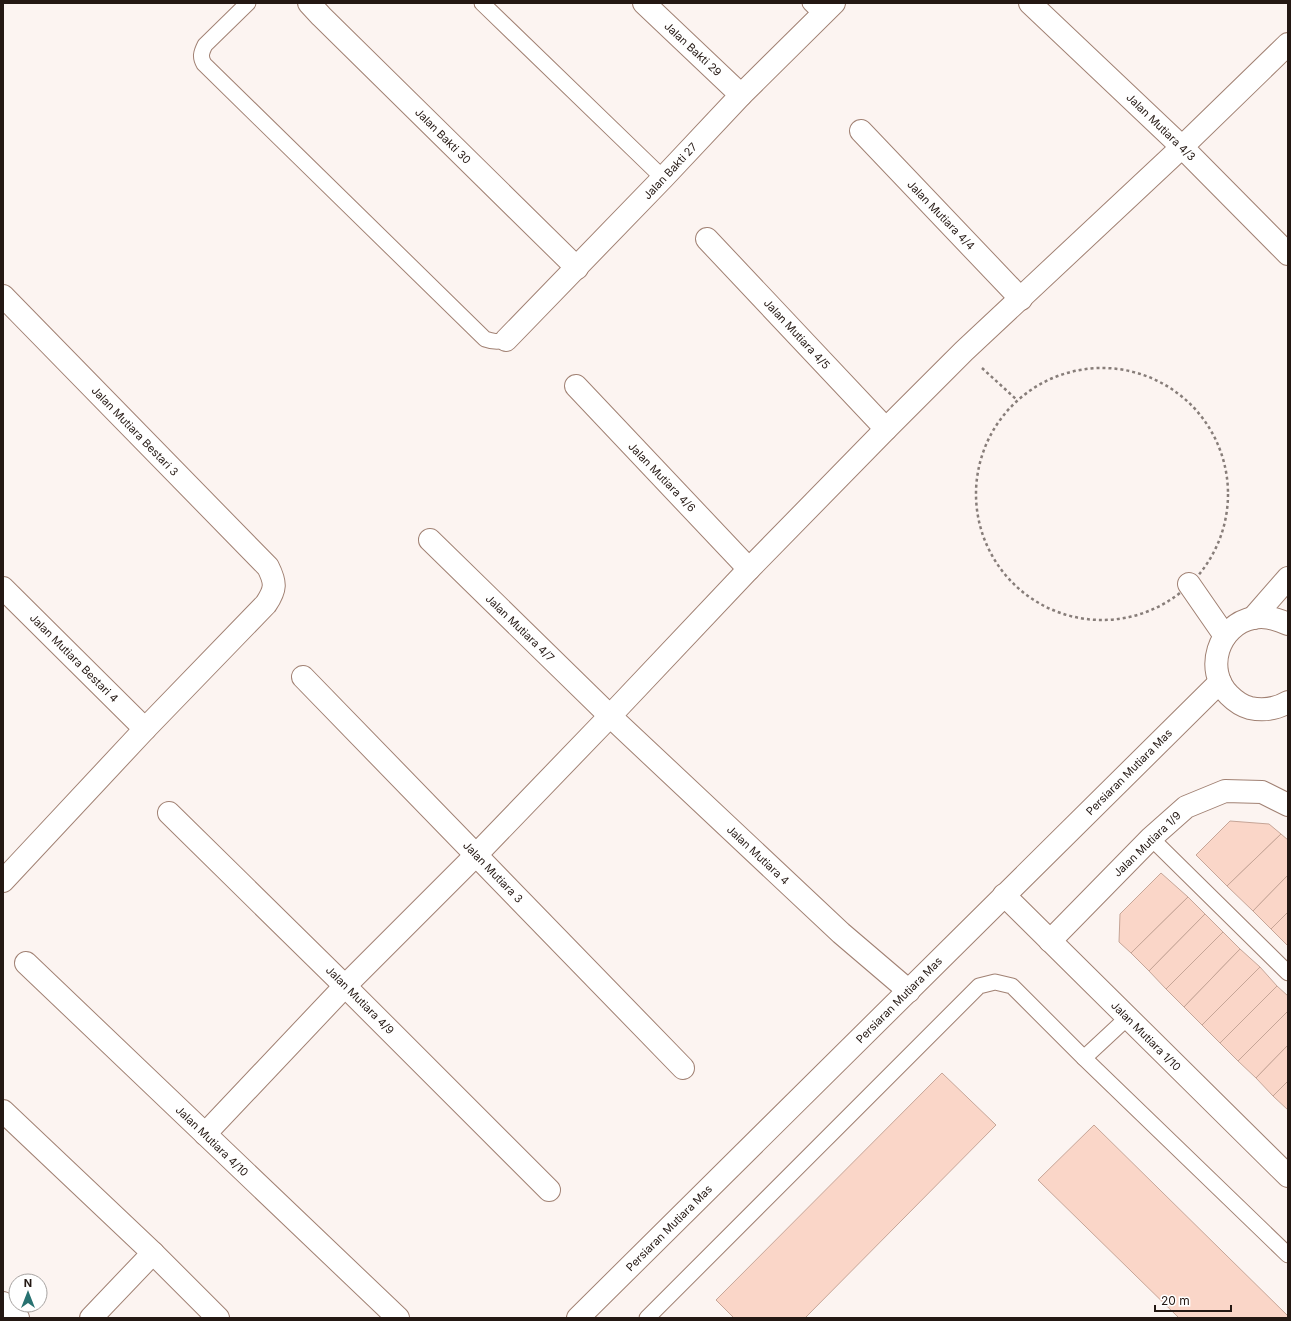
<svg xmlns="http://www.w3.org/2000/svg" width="1291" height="1321" font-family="Inter,sans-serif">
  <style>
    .building { fill: #fad6c8; stroke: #c6a597 }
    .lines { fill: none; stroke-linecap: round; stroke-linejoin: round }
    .lane-casing { stroke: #a18173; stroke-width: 17 }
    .street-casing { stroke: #a18173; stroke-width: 24 }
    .secondary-casing { stroke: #a18173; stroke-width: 24 }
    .path { stroke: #877d79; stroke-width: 2.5; stroke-dasharray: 3 3; stroke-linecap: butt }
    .lane { stroke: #fff; stroke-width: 15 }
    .street { stroke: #fff; stroke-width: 22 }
    .secondary { stroke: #fff; stroke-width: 22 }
    .labels { text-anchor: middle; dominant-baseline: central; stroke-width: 3; stroke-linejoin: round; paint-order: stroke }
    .street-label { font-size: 11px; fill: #241813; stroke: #fff }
  </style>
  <rect width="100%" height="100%" fill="#fcf4f1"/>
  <g class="building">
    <polygon points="1230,821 1269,824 1281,834 1227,886 1196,855"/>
    <polygon points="1281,834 1288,840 1288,875 1253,911 1227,886"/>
    <polygon points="1161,873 1188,897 1131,953 1119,942 1120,914"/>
    <polygon points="1288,875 1288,912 1271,929 1253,911"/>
    <polygon points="1188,897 1205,914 1149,971 1131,953"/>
    <polygon points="1288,912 1288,946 1271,929"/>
    <polygon points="1205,914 1223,932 1166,989 1149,971"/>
    <polygon points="1223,932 1240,949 1184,1007 1166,989"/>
    <polygon points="1240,949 1260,967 1202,1025 1184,1007"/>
    <polygon points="1260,967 1277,986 1220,1043 1202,1025"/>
    <polygon points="1277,986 1288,996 1288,1011 1238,1061 1220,1043"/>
    <polygon points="1288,1011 1288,1045 1256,1078 1238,1061"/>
    <polygon points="1288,1045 1288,1081 1273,1096 1256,1078"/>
    <polygon points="942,1073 996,1125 805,1318 734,1318 716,1300"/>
    <polygon points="1288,1081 1288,1110 1273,1096"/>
    <polygon points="1094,1125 1288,1316 1288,1318 1179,1318 1038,1180"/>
  </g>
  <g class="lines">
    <g class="lane-casing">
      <g id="lane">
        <path d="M248,3L205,45C201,53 200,57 204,64L485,339C493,342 498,342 506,340"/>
        <polyline points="482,3 663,178"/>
        <polyline points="810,3 822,15"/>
        <polyline points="1151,838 1288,973"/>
        <polyline points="1084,1058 1127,1018"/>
        <polyline points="647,1318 979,986 995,982 1012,986 1084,1058 1288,1255"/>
      </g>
    </g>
    <g class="street-casing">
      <g id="street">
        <polyline points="309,3 321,16 577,268"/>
        <polyline points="644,3 741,95"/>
        <polyline points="1030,3 1182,147 1288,254"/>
        <polyline points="861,131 1021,299"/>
        <polyline points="707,239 886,429"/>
        <path d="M3,296L268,567C276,583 276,589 266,604L145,729L3,881"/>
        <polyline points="506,340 663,178 741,95 834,3"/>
        <polyline points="576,386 749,569"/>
        <polyline points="430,540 610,716 841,933 909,991"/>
        <polyline points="1189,584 1225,636"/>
        <polyline points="3,588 145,729"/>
        <polyline points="303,677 683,1068"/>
        <polyline points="169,813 345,986 549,1190"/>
        <polyline points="1004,895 1288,1176"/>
        <polyline points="1050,941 1151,838 1186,807 1225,791 1262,792 1288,805"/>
        <polyline points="26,963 398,1318"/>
        <polyline points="3,1111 153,1253 218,1318"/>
        <polyline points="205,1134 345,986 476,855 610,716 749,569 886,429 964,351 1182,147 1288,44"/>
        <polyline points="3,1303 18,1318"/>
        <polyline points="91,1318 153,1253"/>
      </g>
    </g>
    <g class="secondary-casing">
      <g id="secondary">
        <polyline points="1253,618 1288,578"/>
        <path d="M1288,624C1277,619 1265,615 1253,618C1218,625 1204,670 1229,695C1235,701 1242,706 1250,708C1264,711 1276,709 1288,702"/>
        <polyline points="578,1318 1220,682"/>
      </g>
    </g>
    <g class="path">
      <polyline points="982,368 1017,400"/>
      <circle cx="1102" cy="494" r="126"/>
    </g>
    <use href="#lane" class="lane"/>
    <use href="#street" class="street"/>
    <use href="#secondary" class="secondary"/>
  </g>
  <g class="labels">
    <g class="street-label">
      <text transform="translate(693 49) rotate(43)">Jalan Bakti 29</text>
      <text transform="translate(1161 127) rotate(44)">Jalan Mutiara 4/3</text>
      <text transform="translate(443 136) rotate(45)">Jalan Bakti 30</text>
      <text transform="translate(670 171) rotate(-47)">Jalan Bakti 27</text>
      <text transform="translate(941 215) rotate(46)">Jalan Mutiara 4/4</text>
      <text transform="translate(797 334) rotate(47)">Jalan Mutiara 4/5</text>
      <text transform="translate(135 431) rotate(46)">Jalan Mutiara Bestari 3</text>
      <text transform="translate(662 477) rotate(46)">Jalan Mutiara 4/6</text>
      <text transform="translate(520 628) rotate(44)">Jalan Mutiara 4/7</text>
      <text transform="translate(74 658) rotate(45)">Jalan Mutiara Bestari 4</text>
      <text transform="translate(1129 772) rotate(-45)">Persiaran Mutiara Mas</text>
      <text transform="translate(1147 844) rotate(-44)">Jalan Mutiara 1/9</text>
      <text transform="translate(758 855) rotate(43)">Jalan Mutiara 4</text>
      <text transform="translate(493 872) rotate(46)">Jalan Mutiara 3</text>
      <text transform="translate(360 1000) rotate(45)">Jalan Mutiara 4/9</text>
      <text transform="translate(899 1000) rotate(-45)">Persiaran Mutiara Mas</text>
      <text transform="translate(1146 1036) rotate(45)">Jalan Mutiara 1/10</text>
      <text transform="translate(212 1141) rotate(44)">Jalan Mutiara 4/10</text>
      <text transform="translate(669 1228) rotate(-45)">Persiaran Mutiara Mas</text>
    </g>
  </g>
  <rect width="1291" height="1321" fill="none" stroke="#241813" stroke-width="8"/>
  <g transform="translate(28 1293)"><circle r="19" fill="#ffffff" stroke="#a7a3a1"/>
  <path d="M0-3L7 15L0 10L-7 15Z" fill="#287271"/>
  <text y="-6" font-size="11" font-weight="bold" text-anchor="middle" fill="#241813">N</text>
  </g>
  <path d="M1155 1305v6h76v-6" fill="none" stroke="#241813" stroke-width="2"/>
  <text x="1161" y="1305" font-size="12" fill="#241813" stroke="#ffffff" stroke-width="3" paint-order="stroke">20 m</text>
</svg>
